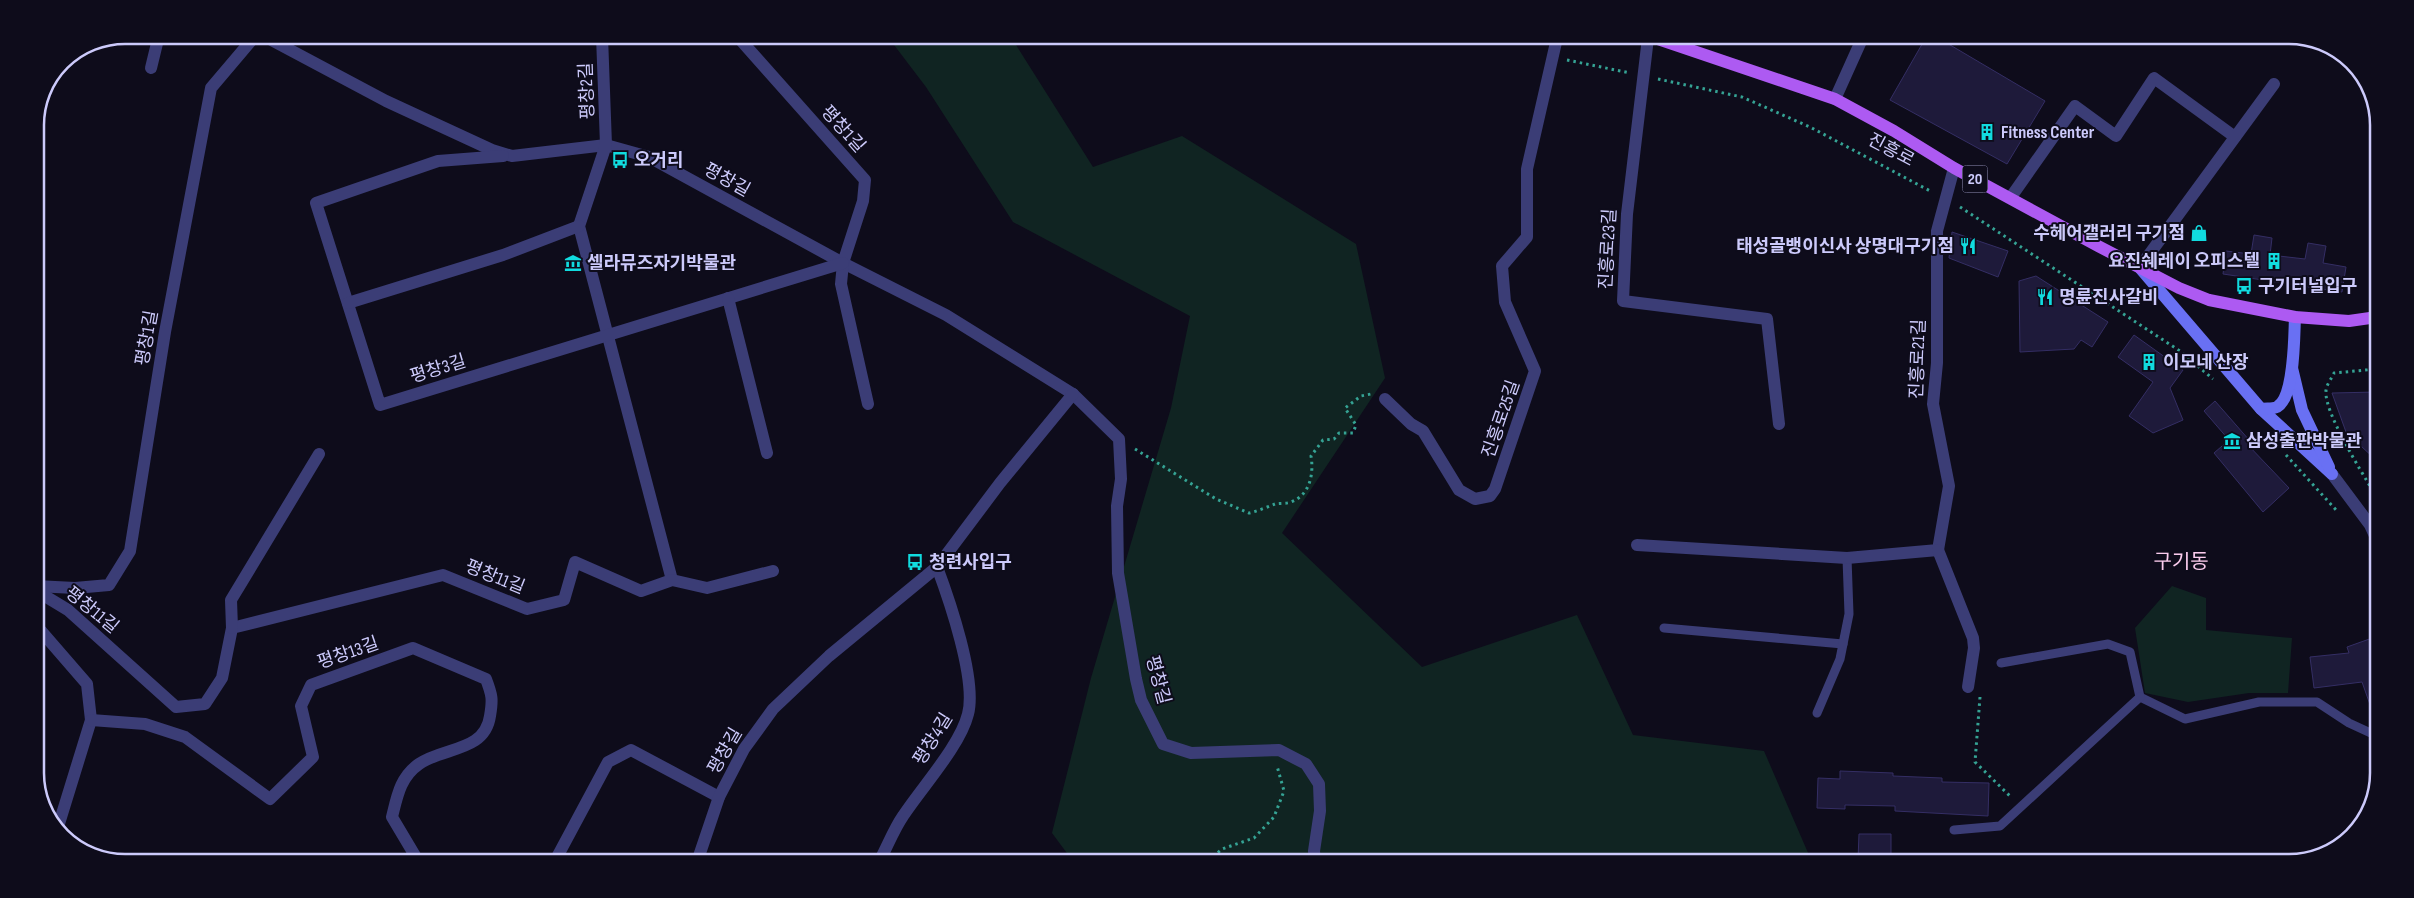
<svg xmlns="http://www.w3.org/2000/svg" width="2414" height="898" font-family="'Sofia Sans Condensed','Noto Sans KR',sans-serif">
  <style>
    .green { fill: #102422 }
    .building { fill: #1e1a3a; stroke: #342e64 }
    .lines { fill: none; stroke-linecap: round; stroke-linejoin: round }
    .path { stroke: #35a394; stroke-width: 3; stroke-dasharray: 2.5 4; stroke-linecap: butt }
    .lane { stroke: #3b3d76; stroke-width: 9 }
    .street { stroke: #3b3d76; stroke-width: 12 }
    .secondary { stroke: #6970f3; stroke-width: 12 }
    .primary { stroke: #ad5af2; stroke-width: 12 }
    .labels { text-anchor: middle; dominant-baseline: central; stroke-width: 4; stroke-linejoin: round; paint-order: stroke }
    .shield { fill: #0e0c1b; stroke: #9391b8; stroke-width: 1 }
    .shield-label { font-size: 16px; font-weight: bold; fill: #cccafb }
    .street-label { font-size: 18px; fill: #cccafb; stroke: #0e0c1b }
    .poi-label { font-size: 18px; font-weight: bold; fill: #cccafb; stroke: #0e0c1b; text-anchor: start }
    .quarter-label { font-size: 20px; fill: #fbccee; stroke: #0e0c1b }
    .rim { fill: none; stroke: #cccafb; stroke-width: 2.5 }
  </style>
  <rect width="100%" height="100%" fill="#0e0c1b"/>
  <g class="green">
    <polygon points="888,37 1011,37 1093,167 1182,136 1356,244 1385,378 1282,533 1422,667 1577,615 1633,735 1764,751 1812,862 1072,860 1052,833 1091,678 1171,408 1190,316 1013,222 926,87"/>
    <polygon points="2172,586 2206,598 2206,630 2292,638 2288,693 2249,693 2188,702 2145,693 2135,628"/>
  </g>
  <g class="building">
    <polygon points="1925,39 1940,39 2045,101 2007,164 1890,100"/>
    <polygon points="1952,232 2008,251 1998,277 1949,258"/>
    <polygon points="2254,235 2272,238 2270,255 2305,259 2308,243 2326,246 2323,263 2346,267 2342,292 2223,274 2226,251 2251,254"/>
    <polygon points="2036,276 2108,322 2092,347 2081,340 2074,349 2020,352 2019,281"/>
    <polygon points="2134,335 2183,370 2170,388 2183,420 2153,433 2129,416 2153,382 2118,357"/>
    <polygon points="2377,392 2377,432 2376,460 2346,432 2332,393"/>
    <polygon points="2215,401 2250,441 2247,444 2289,488 2263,512 2214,453 2229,440 2204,411"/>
    <polygon points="2375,637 2375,712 2373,713 2362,682 2314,688 2310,657 2349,653 2347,647"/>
    <polygon points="1840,771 1893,773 1893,776 1942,778 1942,782 1989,783 1988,816 1895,811 1895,806 1845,805 1845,809 1817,808 1818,778 1840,779"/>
    <polygon points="1859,834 1891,834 1891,861 1858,860"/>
  </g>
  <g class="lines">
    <g class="path">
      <polyline points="1567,60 1630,73"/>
      <polyline points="1658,79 1742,97 1810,127 1932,192"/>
      <polyline points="1960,207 2180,351 2213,379"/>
      <path d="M1135,449L1216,499L1249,513C1258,511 1267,507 1275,504C1280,503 1286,504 1291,502C1310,495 1314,474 1311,456L1323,440L1334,439L1339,433H1353L1356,425L1345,408L1361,396L1371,394"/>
      <polyline points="2286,455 2337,511"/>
      <path d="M2373,491C2361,471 2324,412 2326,391C2326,385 2332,378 2334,373L2377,369"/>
      <polyline points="1980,697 1975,762 2012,798"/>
      <polyline points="1208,861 1222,849 1254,838 1274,817 1284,791 1277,766"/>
    </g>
    <g class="lane">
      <polyline points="1664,628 1843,644"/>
      <polyline points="2001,663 2108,644 2130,652 2140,697"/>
      <polyline points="2140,697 2185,719 2259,702 2317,702 2349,723 2375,735"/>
      <polyline points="1817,713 1840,659 1849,614 1847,558"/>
      <polyline points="1954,830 2000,826 2140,697"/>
    </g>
    <g class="street">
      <polyline points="262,35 386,101 492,150 512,156 606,145 649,157 843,263 946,315 1073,394 1119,439 1121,479 1117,506 1118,573 1136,679 1141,700 1163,744 1191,753 1279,750 1306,764 1319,784 1320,811 1314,851 1315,861"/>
      <polyline points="602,36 606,145 579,226 672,580"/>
      <polyline points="737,36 865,180 863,201 843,263 841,284 868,404"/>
      <polyline points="1648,38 1627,214 1623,301 1767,319 1779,424"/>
      <polyline points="151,68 159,35"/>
      <polyline points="1835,99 1862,39"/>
      <polyline points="503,156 438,161 316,203 380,405 843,263"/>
      <polyline points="2011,197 2075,106 2116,136 2154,78 2235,137"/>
      <polyline points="2140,267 2274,84"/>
      <polyline points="728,298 767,453"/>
      <polyline points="348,303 503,255 579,226"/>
      <polyline points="1385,399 1411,424 1423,431 1459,490 1475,499 1490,496 1495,489 1535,371 1505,302 1502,266 1527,237 1527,169 1557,38"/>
      <polyline points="2332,474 2370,525 2376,538"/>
      <polyline points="1637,545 1847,558 1938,550 1949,486 1933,404 1937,363 1937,231 1954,168"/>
      <polyline points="1938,550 1973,638 1974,648 1968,687"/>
      <polyline points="35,586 75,588 109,585 130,551 165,332 211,88 256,35"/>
      <polyline points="35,590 68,610 176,707 205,704 222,678 232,628 443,575 527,609 564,600 575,562 641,591 672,580 707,588 773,571"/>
      <polyline points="35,624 87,684 91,720 58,827 59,832"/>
      <polyline points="232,628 231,600 319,454"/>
      <path d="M91,720L145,724L185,737L270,799L313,757L301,706L311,685L413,648L486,679C492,695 493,699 490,716C485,752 443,747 419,764C400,777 397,797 392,817L417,859"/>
      <polyline points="556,859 608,762 631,750 719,797"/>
      <polyline points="698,859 719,797 744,749 773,709 829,656 937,567 1000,483 1073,394"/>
      <path d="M880,860C888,845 894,829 903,816C922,787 960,746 968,714C977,680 949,599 937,567"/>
    </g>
    <g class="secondary">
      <polyline points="2141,269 2261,409 2332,474"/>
      <polyline points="2292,368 2302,410 2329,467"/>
      <path d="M2261,409C2266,408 2273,409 2277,407C2295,397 2294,336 2295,317"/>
    </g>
    <polyline class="primary" points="1655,38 1835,99 1894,131 1954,168 2098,246 2179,288 2209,300 2295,317 2349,321 2377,317"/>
  </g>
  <defs>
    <g id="building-bare" transform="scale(1.35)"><path d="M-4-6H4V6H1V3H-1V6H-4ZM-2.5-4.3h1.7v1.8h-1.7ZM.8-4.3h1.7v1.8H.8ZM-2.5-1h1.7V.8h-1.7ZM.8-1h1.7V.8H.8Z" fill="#11dbdf" stroke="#0e0c1b" stroke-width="2.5" paint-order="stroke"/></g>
    <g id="bus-bare" transform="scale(1.35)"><path d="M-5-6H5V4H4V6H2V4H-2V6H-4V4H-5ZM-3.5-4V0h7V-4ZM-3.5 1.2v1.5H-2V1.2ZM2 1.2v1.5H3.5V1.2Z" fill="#11dbdf" stroke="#0e0c1b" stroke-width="2.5" paint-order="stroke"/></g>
    <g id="shop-bare" transform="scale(1.35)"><path d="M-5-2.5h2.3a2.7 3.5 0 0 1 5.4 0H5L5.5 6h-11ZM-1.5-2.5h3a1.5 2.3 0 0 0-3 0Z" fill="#11dbdf" stroke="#0e0c1b" stroke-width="2.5" paint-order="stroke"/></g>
    <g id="restaurant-bare" transform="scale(1.35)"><path d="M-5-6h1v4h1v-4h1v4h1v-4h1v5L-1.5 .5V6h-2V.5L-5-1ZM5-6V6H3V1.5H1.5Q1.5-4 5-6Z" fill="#11dbdf" stroke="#0e0c1b" stroke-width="2.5" paint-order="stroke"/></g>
    <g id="museum-bare" transform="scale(1.35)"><path d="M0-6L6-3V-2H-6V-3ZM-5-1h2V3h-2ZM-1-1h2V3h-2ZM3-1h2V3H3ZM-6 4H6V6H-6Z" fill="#11dbdf" stroke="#0e0c1b" stroke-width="2.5" paint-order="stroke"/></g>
  </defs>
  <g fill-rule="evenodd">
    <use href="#building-bare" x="1987" y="132"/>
    <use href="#bus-bare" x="620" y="160"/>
    <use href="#shop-bare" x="2199" y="233"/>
    <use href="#restaurant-bare" x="1968" y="246"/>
    <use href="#building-bare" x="2274" y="261"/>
    <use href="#museum-bare" x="573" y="263"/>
    <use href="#bus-bare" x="2244" y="286"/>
    <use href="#restaurant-bare" x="2045" y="297"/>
    <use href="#building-bare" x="2149" y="362"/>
    <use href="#museum-bare" x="2232" y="441"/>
    <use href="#bus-bare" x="915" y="562"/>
  </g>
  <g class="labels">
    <rect class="shield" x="1962.5" y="165.5" width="25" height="27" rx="4"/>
    <g class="shield-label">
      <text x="1975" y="179">20</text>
    </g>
    <g class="street-label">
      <text transform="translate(587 91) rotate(-92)">평창2길</text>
      <text transform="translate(843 129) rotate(48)">평창1길</text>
      <text transform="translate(1891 150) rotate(28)">진흥로</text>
      <text transform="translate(727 180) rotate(29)">평창길</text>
      <text transform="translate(1608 249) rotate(-87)">진흥로23길</text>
      <text transform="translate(147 338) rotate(-80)">평창1길</text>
      <text transform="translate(1918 359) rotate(-88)">진흥로21길</text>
      <text transform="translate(438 369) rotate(-17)">평창3길</text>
      <text transform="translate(1501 419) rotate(-71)">진흥로25길</text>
      <text transform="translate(495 577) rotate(22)">평창11길</text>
      <text transform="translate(92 610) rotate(39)">평창11길</text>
      <text transform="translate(348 653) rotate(-19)">평창13길</text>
      <text transform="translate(1158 680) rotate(75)">평창길</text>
      <text transform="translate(933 739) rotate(-58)">평창4길</text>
      <text transform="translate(725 751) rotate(-60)">평창길</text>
    </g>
    <g class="poi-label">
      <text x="2001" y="132">Fitness Center</text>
      <text x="634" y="160">오거리</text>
      <text x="2185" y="233" text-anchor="end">수헤어갤러리 구기점</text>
      <text x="1954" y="246" text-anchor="end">태성골뱅이신사 상명대구기점</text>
      <text x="2260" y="261" text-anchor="end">요진쉐레이 오피스텔</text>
      <text x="587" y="263">셀라뮤즈자기박물관</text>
      <text x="2258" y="286">구기터널입구</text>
      <text x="2059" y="297">명륜진사갈비</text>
      <text x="2163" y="362">이모네 산장</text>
      <text x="2246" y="441">삼성출판박물관</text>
      <text x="929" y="562">청련사입구</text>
    </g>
    <g class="quarter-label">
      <text x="2181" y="562">구기동</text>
    </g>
  </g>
  <path d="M0 0H2414V898H0ZM125 44H2289A81 81 0 0 1 2370 125V773A81 81 0 0 1 2289 854H125A81 81 0 0 1 44 773V125A81 81 0 0 1 125 44Z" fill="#0e0c1b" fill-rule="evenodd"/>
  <path class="rim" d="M125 44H2289A81 81 0 0 1 2370 125V773A81 81 0 0 1 2289 854H125A81 81 0 0 1 44 773V125A81 81 0 0 1 125 44Z"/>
</svg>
